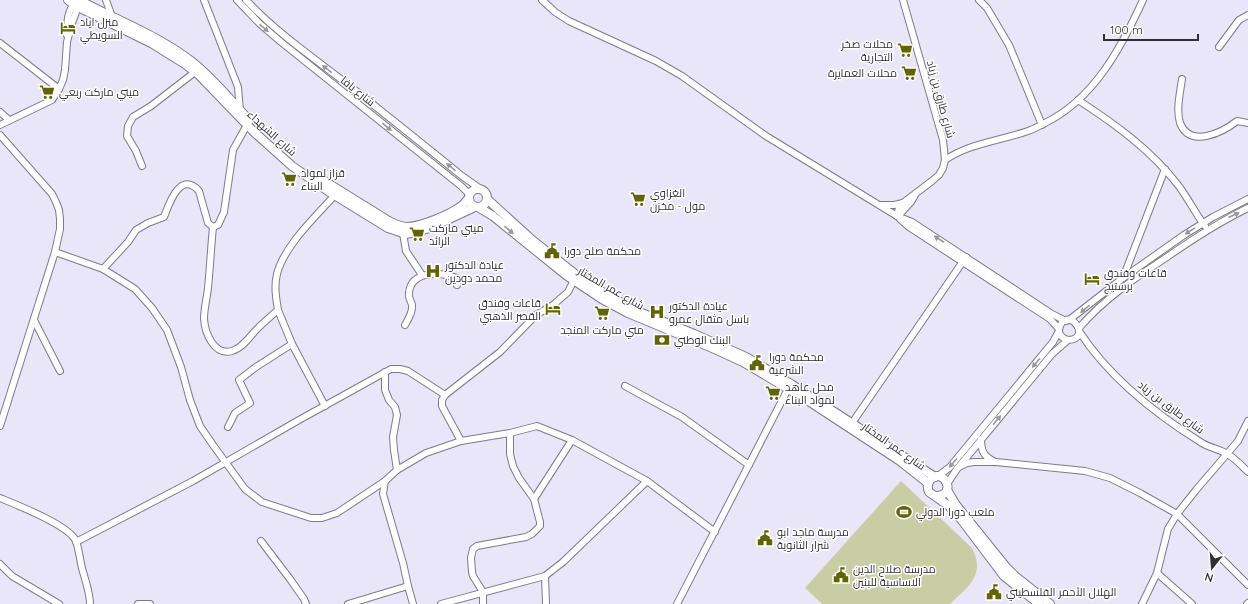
<svg xmlns="http://www.w3.org/2000/svg" width="1248" height="604" font-family="Quicksand,Cairo,sans-serif">
  <style>
    .green { fill: #c8cda3 }
    .lines { fill: none; stroke-linecap: round; stroke-linejoin: round }
    .minor-casing { stroke: #7d7a8a; stroke-width: 8 }
    .major-casing { stroke: #7d7a8a; stroke-width: 10 }
    .minor { stroke: #fff; stroke-width: 6 }
    .major { stroke: #fff; stroke-width: 8 }
    .oneway { fill: #98979a }
    .labels { text-anchor: middle; dominant-baseline: central; stroke-width: 3; stroke-linejoin: round; paint-order: stroke }
    .poi-label { font-size: 11px; fill: #302f36; stroke: #fff; text-anchor: start }
    .street-label { font-size: 11px; fill: #302f36; stroke: #fff }
  </style>
  <rect width="100%" height="100%" fill="#eae6f9"/>
  <path class="green" d="M901,481L972,548C986,575 968,587 950,604H822L805,588Z"/>
  <g class="lines">
    <g class="minor-casing">
      <g id="minor">
        <polyline points="106,0 112,17"/>
        <polyline points="204,0 238,87 240,111"/>
        <polyline points="237,0 260,24 281,42 461,186 470,195"/>
        <path d="M246,0C276,32 312,57 346,83C385,114 424,145 462,176L482,190"/>
        <polyline points="542,0 555,12 569,21 656,61 682,76 766,136 897,216 912,222 1052,314 1066,321"/>
        <polyline points="979,0 987,8 1009,45 1042,125"/>
        <path d="M67,35C67,24 67,9 76,3"/>
        <polyline points="0,43 59,89"/>
        <polyline points="1219,47 1239,20 1248,15"/>
        <path d="M1182,79C1180,93 1176,110 1180,123C1190,149 1223,132 1237,121L1248,123"/>
        <path d="M1078,100C1115,124 1151,150 1178,185C1188,198 1195,213 1205,226"/>
        <polyline points="0,112 9,120"/>
        <polyline points="0,125 52,100 59,89 63,80 65,70 67,42 72,23 79,4"/>
        <polyline points="0,135 52,194 56,202 59,210 60,219 60,229 55,252 0,426"/>
        <path d="M945,160C970,143 1000,141 1028,131C1034,129 1039,126 1045,123C1094,99 1121,48 1143,0"/>
        <polyline points="142,166 136,151 127,136 128,126 133,117 151,106 195,72"/>
        <polyline points="881,205 894,205 903,203"/>
        <polyline points="897,216 899,208 903,203 932,181 939,175 943,168 945,160 943,140 903,0"/>
        <polyline points="898,216 911,202 915,195"/>
        <polyline points="900,219 909,227 1050,319 1059,329"/>
        <path d="M213,227C211,247 210,268 208,288C207,298 204,308 204,319C205,333 214,356 232,351C243,348 250,336 257,329C264,322 271,316 278,310C276,298 274,286 277,274C284,246 316,216 335,195"/>
        <polyline points="403,233 406,251 422,275"/>
        <polyline points="55,252 103,269 135,289 152,308 167,330 181,367 190,400 200,426 213,445 245,489 262,502 311,518 322,518 337,513 385,481"/>
        <path d="M103,269L128,242L136,230L148,223L164,217C169,204 180,170 199,191L208,223L213,227L218,225L224,212L233,150L247,125"/>
        <polyline points="1123,278 1165,169"/>
        <polyline points="34,320 60,371"/>
        <polyline points="1069,320 1123,278 1184,235 1213,217 1248,199"/>
        <path d="M405,325C408,320 413,312 412,305C411,301 408,297 409,293C411,270 441,272 457,278V285"/>
        <path d="M1079,328C1104,299 1135,278 1167,257C1193,239 1219,222 1248,208"/>
        <path d="M1079,331C1108,376 1157,415 1202,443C1210,448 1220,449 1227,454C1235,458 1242,466 1248,472"/>
        <polyline points="292,344 325,406"/>
        <polyline points="385,372 385,390 389,400 395,407 397,415 393,437 394,450 397,470"/>
        <polyline points="625,386 682,417 749,465"/>
        <polyline points="850,426 966,257"/>
        <polyline points="228,427 235,413 250,403 239,380 256,367 292,344 278,310"/>
        <path d="M981,439C981,451 984,457 995,462"/>
        <polyline points="461,441 442,406 442,400 445,395 500,352 536,315 553,305 568,292 574,280"/>
        <polyline points="959,467 967,463 974,462 996,462 1085,471 1110,478 1140,493 1177,514 1248,585"/>
        <polyline points="938,476 950,467 1053,342 1059,331"/>
        <path d="M947,484L957,469L1052,354L1068,340C1093,339 1069,306 1060,326C1057,333 1061,338 1068,340"/>
        <path d="M0,498C17,505 69,525 76,541C79,550 80,560 82,568C85,580 90,592 90,604"/>
        <polyline points="534,499 572,440"/>
        <polyline points="261,541 290,579 304,599 306,604"/>
        <polyline points="76,542 193,481 299,420 391,369 400,369 408,371 445,395"/>
        <polyline points="0,564 12,576 59,604"/>
        <polyline points="1157,573 1192,604"/>
        <polyline points="545,576 546,604"/>
        <polyline points="138,604 150,604"/>
        <polyline points="348,604 408,586"/>
        <polyline points="413,604 408,586 403,563 383,494 385,481 397,470 426,453 461,441 510,433 537,426 572,440 647,481"/>
        <polyline points="441,604 545,576 563,562 647,481 715,532"/>
        <polyline points="483,604 483,592 473,576 472,572 471,558 473,549 477,546 526,537 532,534 540,526 540,522 534,499 519,478 513,466 510,454 510,433"/>
        <polyline points="677,604 789,387"/>
        <polyline points="1142,604 1157,573 1168,529 1177,514 1196,490 1238,441 1248,421"/>
        <polyline points="1247,604 1248,603"/>
      </g>
    </g>
    <g class="major-casing">
      <g id="major">
        <polyline points="68,0 76,6 153,44 185,64 198,74 254,132 292,166 328,191 388,228 406,234 415,232 430,228 475,207"/>
        <path d="M79,0C116,20 157,35 191,61C213,78 230,100 249,120"/>
        <path d="M321,179L387,220C394,224 401,227 408,227C422,226 449,215 460,207C464,205 466,201 469,198"/>
        <circle cx="478" cy="198" r="9"/>
        <polyline points="487,199 532,240 575,274 599,290 634,310 694,334 746,357 791,384 935,477"/>
        <polyline points="478,207 493,216 566,275 602,299 628,313 717,350 743,362 807,400 900,461 928,483"/>
        <polyline points="947,490 956,505 1006,567 1016,577 1050,604"/>
        <path d="M936,496C958,496 944,467 931,479C927,483 927,487 929,492L949,506L961,519L1004,576L1039,604"/>
      </g>
    </g>
    <use href="#minor" class="minor"/>
    <use href="#major" class="major"/>
  </g>
  <defs><path id="oneway-solid" d="M-6-.8H1V-3.2L6.5 0L1 3.2V.8H-6Z"/></defs>
  <g class="oneway">
    <use href="#oneway-solid" transform="translate(264 28) rotate(41)"/>
    <use href="#oneway-solid" transform="translate(327 69) rotate(-143)"/>
    <use href="#oneway-solid" transform="translate(387 127) rotate(39)"/>
    <use href="#oneway-solid" transform="translate(451 167) rotate(-141)"/>
    <use href="#oneway-solid" transform="translate(1234 215) rotate(-25)"/>
    <use href="#oneway-solid" transform="translate(509 230) rotate(40)"/>
    <use href="#oneway-solid" transform="translate(1190 231) rotate(148)"/>
    <use href="#oneway-solid" transform="translate(939 239) rotate(-147)"/>
    <use href="#oneway-solid" transform="translate(1085 309) rotate(141)"/>
    <use href="#oneway-solid" transform="translate(1036 363) rotate(130)"/>
    <use href="#oneway-solid" transform="translate(997 420) rotate(-51)"/>
    <use href="#oneway-solid" transform="translate(953 463) rotate(131)"/>
  </g>
  <defs>
    <g id="hotel-bare" transform="scale(1.2)"><path d="M-6-4.5h1.5V1H6V5H4.5V3h-9V5H-6ZM-4 0a1.8 1.8 0 1 1 3.6 0ZM.5 0V-2.5h3Q6-2.5 6 0Z" fill="#606501" stroke="#fff" stroke-width="2.5" paint-order="stroke"/></g>
    <g id="supermarket-bare" transform="scale(1.2)"><path d="M-6-5.5h2.5l.6 2H6L4.5 2H-2.5L-4.4-4H-6ZM-1.5 3.2a1.3 1.3 0 1 0 .1 0ZM3 3.2a1.3 1.3 0 1 0 .1 0Z" fill="#606501" stroke="#fff" stroke-width="2.5" paint-order="stroke"/></g>
    <g id="civic-bare" transform="scale(1.2)"><path d="M-.6-6.5H3V-4.5H.6V-3L4-1V1h2V6H-6V1h2V-1L-.6-3ZM-1.2 2.5V6h2.4V2.5Z" fill="#606501" stroke="#fff" stroke-width="2.5" paint-order="stroke"/></g>
    <g id="hospital-bare" transform="scale(1.2)"><path d="M-5-5h3v3.5h4V-5h3V5h-3V1.5h-4V5h-3Z" fill="#606501" stroke="#fff" stroke-width="2.5" paint-order="stroke"/></g>
    <g id="bank-bare" transform="scale(1.2)"><path d="M-6-4H6V4H-6ZM0-2.3a2.3 2.3 0 1 0 0 4.6a2.3 2.3 0 1 0 0-4.6Z" fill="#606501" stroke="#fff" stroke-width="2.5" paint-order="stroke"/></g>
    <g id="stadium-bare" transform="scale(1.2)"><path d="M0-5a6.5 5 0 1 0 0 10a6.5 5 0 1 0 0-10ZM-3.5-1.8h7v3.6h-7Z" fill="#606501" stroke="#fff" stroke-width="2.5" paint-order="stroke"/></g>
  </defs>
  <g fill-rule="evenodd">
    <use href="#hotel-bare" x="68" y="28"/>
    <use href="#supermarket-bare" x="905" y="50"/>
    <use href="#supermarket-bare" x="909" y="73"/>
    <use href="#supermarket-bare" x="47" y="92"/>
    <use href="#supermarket-bare" x="289" y="179"/>
    <use href="#supermarket-bare" x="638" y="199"/>
    <use href="#supermarket-bare" x="417" y="234"/>
    <use href="#civic-bare" x="552" y="251"/>
    <use href="#hospital-bare" x="433" y="271"/>
    <use href="#hotel-bare" x="1092" y="279"/>
    <use href="#hotel-bare" x="553" y="309"/>
    <use href="#hospital-bare" x="657" y="312"/>
    <use href="#supermarket-bare" x="602" y="313"/>
    <use href="#bank-bare" x="662" y="340"/>
    <use href="#civic-bare" x="757" y="363"/>
    <use href="#supermarket-bare" x="773" y="393"/>
    <use href="#stadium-bare" x="904" y="512"/>
    <use href="#civic-bare" x="765" y="538"/>
    <use href="#civic-bare" x="841" y="575"/>
    <use href="#civic-bare" x="994" y="592"/>
  </g>
  <g class="labels">
    <g class="poi-label">
      <text x="80" y="22">منزل اياد<tspan x="80" dy="13">السويطي</tspan></text>
      <text x="893" y="44" text-anchor="end">محلات صخر<tspan x="893" dy="13">التجارية</tspan></text>
      <text x="897" y="73" text-anchor="end">محلات العمايرة</text>
      <text x="59" y="92">ميني ماركت ربعي</text>
      <text x="301" y="173">قزاز لمواد<tspan x="301" dy="13">البناء</tspan></text>
      <text x="650" y="193">الغزاوي<tspan x="650" dy="13">مول - مخزن</tspan></text>
      <text x="429" y="228">ميني ماركت<tspan x="429" dy="13">الرائد</tspan></text>
      <text x="564" y="251">محكمة صلح دورا</text>
      <text x="445" y="265">عيادة الدكتور<tspan x="445" dy="13">محمد دودين</tspan></text>
      <text x="1104" y="273">قاعات وفندق<tspan x="1104" dy="13">برستيج</tspan></text>
      <text x="541" y="303" text-anchor="end">قاعات وفندق<tspan x="541" dy="13">القصر الذهبي</tspan></text>
      <text x="669" y="306">عيادة الدكتور<tspan x="669" dy="13">باسل مثقال عمرو</tspan></text>
      <text x="602" y="330" text-anchor="middle">مني ماركت المنجد</text>
      <text x="674" y="340">البنك الوطني</text>
      <text x="769" y="357">محكمة دورا<tspan x="769" dy="13">الشرعية</tspan></text>
      <text x="785" y="387">محل عاهد<tspan x="785" dy="13">لمواد البناء</tspan></text>
      <text x="916" y="512">ملعب دورا الدولي</text>
      <text x="777" y="532">مدرسة ماجد ابو<tspan x="777" dy="13">شرار الثانوية</tspan></text>
      <text x="853" y="569">مدرسة صلاح الدين<tspan x="853" dy="13">الاساسية للبنين</tspan></text>
      <text x="1006" y="592">الهلال الأحمر الفلسطيني</text>
    </g>
    <g class="street-label">
      <text transform="translate(358 91) rotate(39)">شارع يافا</text>
      <text transform="translate(941 99) rotate(75)">شارع طارق بن زياد</text>
      <text transform="translate(272 133) rotate(42)">شارع الشهداء</text>
      <text transform="translate(611 288) rotate(30)">شارع عمر المختار</text>
      <text transform="translate(1171 407) rotate(37)">شارع طارق بن زياد</text>
      <text transform="translate(894 446) rotate(35)">شارع عمر المختار</text>
    </g>
  </g>
  <g transform="translate(1212 568) rotate(197)" stroke="#ffffff" stroke-width="3" paint-order="stroke">
  <path d="M0-3L7 15L0 10L-7 15Z" fill="#302f36"/>
  <text y="-6" font-size="11" font-weight="bold" text-anchor="middle" fill="#302f36">N</text>
  </g>
  <path d="M1104 34v6h94v-6" fill="none" stroke="#302f36" stroke-width="2"/>
  <text x="1110" y="34" font-size="12" fill="#302f36" stroke="#ffffff" stroke-width="3" paint-order="stroke">100 m</text>
</svg>
